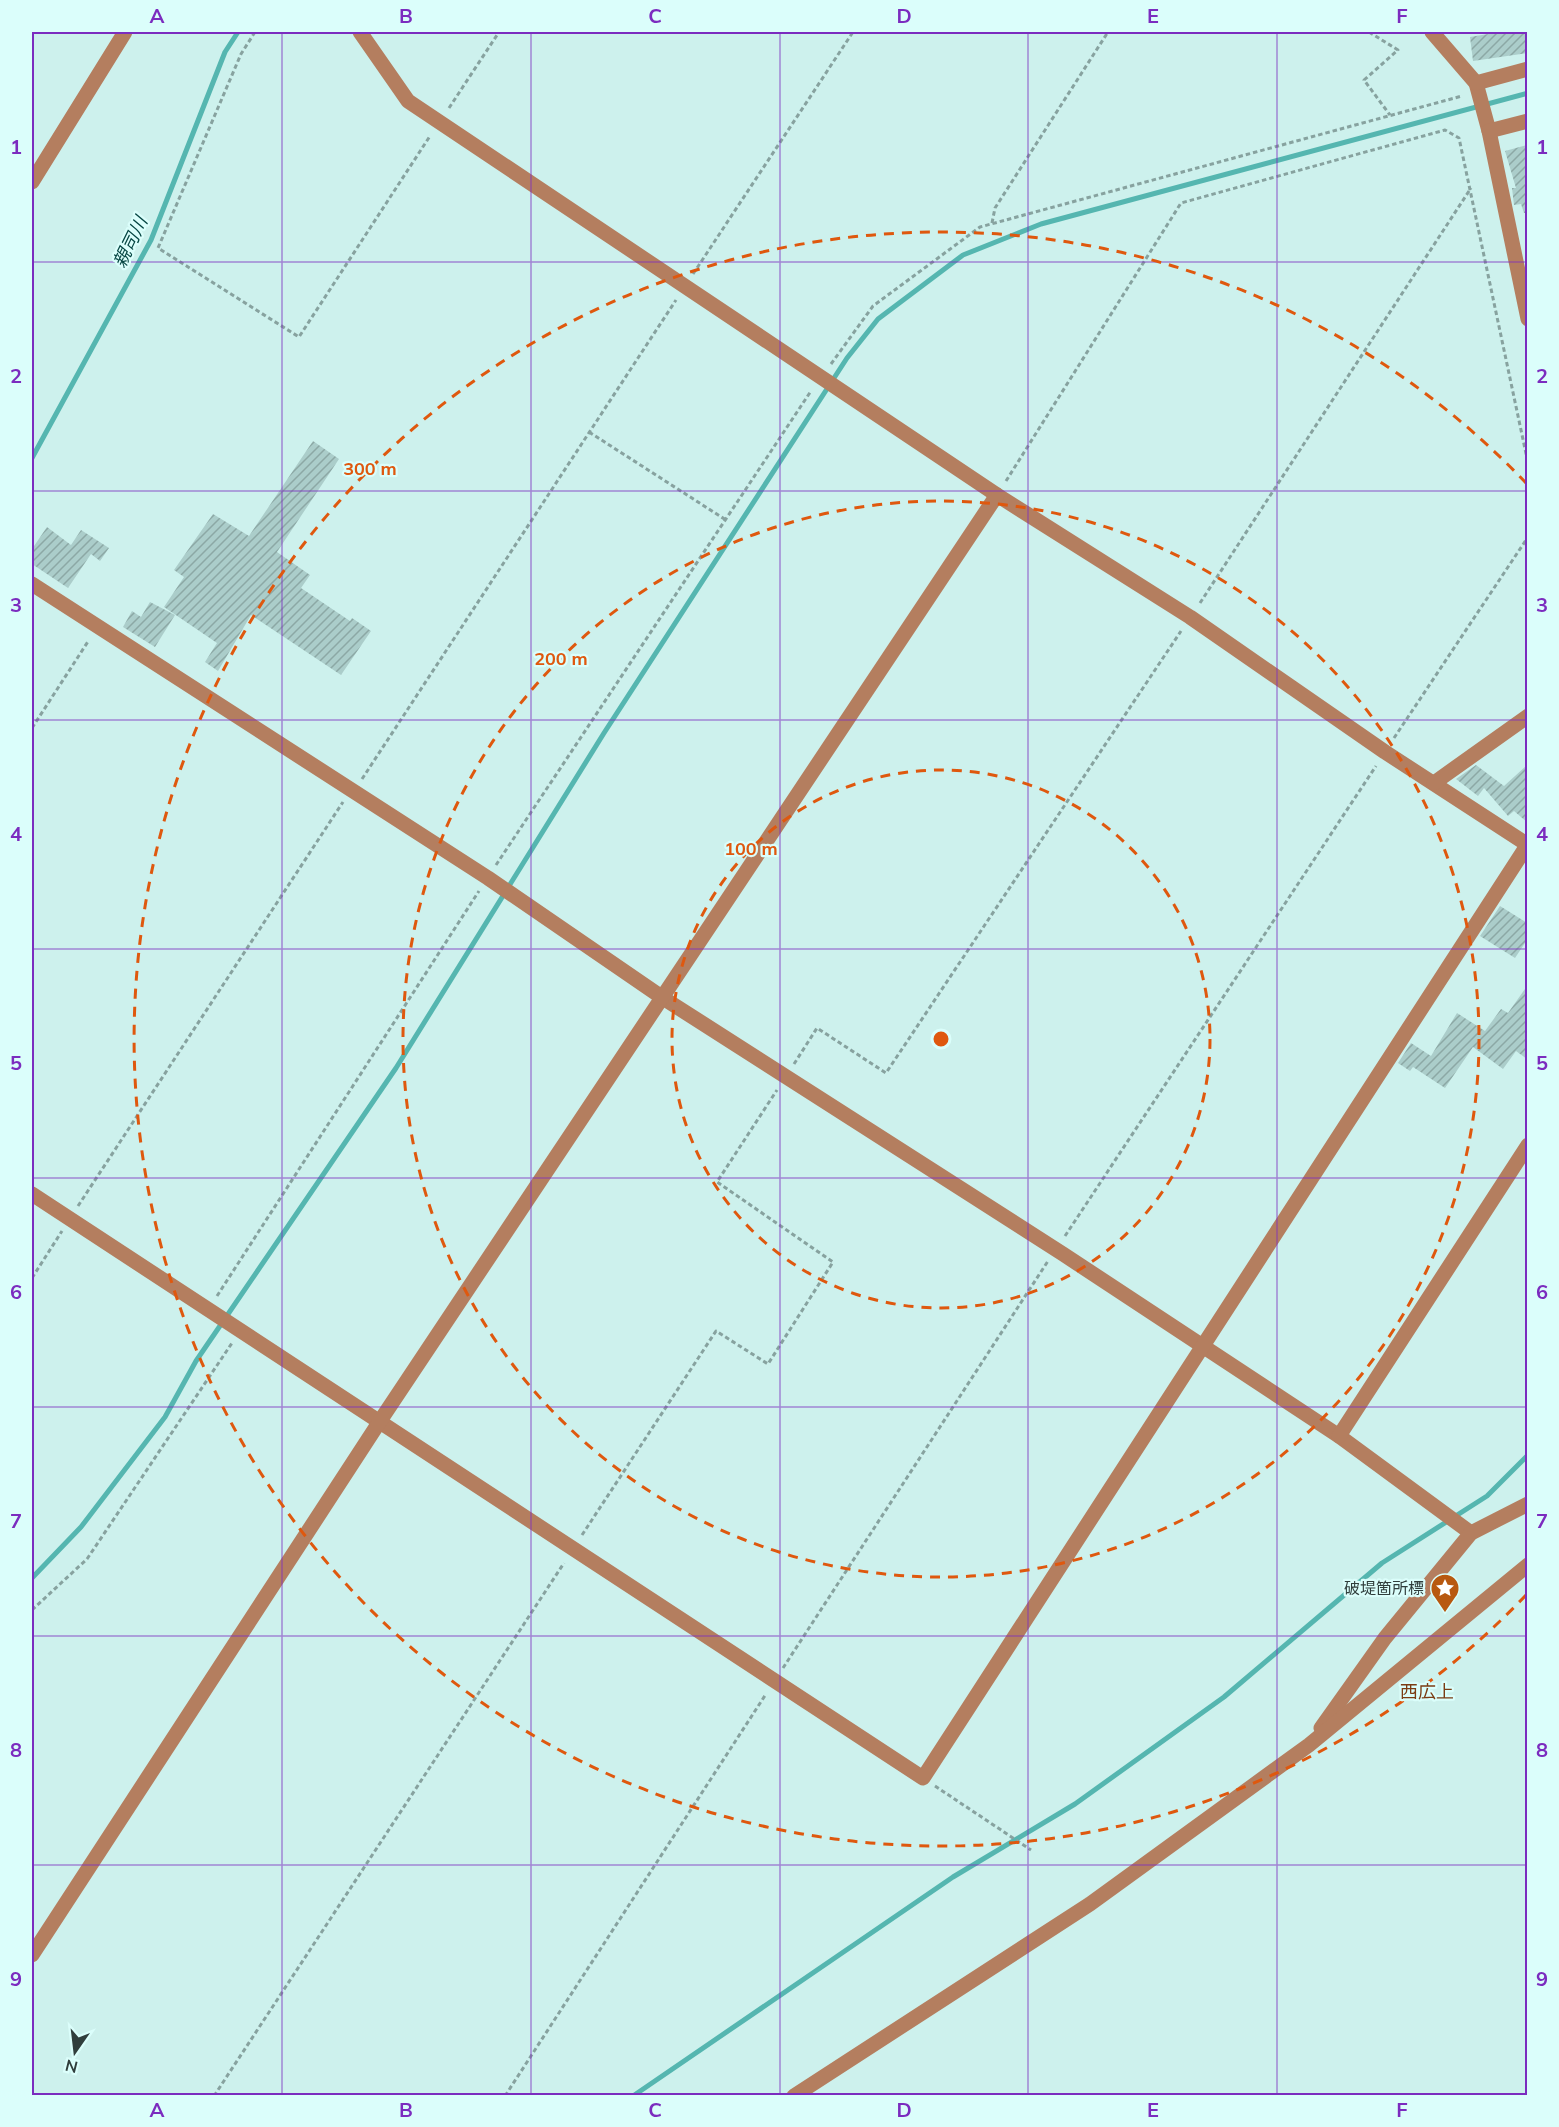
<svg xmlns="http://www.w3.org/2000/svg" width="1559" height="2127" font-family="Mulish,'Noto Sans JP',sans-serif">
  <style>
    .lines { fill: none; stroke-linecap: round; stroke-linejoin: round }
    .stream { stroke: #55b6b0; stroke-width: 5 }
    .building { fill: url(#building-hatch) }
    .path { stroke: #87a29f; stroke-width: 3; stroke-dasharray: 4.5 3; stroke-linecap: butt }
    .minor { stroke: #b47e5f; stroke-width: 15 }
    .grid { fill: none; stroke: #7b2cbf; stroke-width: 1.5; stroke-opacity: 0.55 }
    .ring { fill: none; stroke: #df580e; stroke-width: 3; stroke-dasharray: 10 8 }
    .labels { text-anchor: middle; dominant-baseline: central; stroke-width: 4.5; stroke-linejoin: round; paint-order: stroke }
    .poi-label { font-size: 16px; fill: #303e3c; stroke: #dbfefb; text-anchor: end }
    .water-label { font-size: 18px; font-style: italic; fill: #064643; stroke: #dbfefb }
    .neighbourhood-label { font-size: 18px; fill: #7b3d14; stroke: #dbfefb }
    .centre { fill: #df580e; stroke: #dbfefb; stroke-width: 3 }
    .ring-label { font-size: 18px; text-anchor: middle; font-weight: bold; fill: #df580e; stroke: #dbfefb; stroke-width: 4.5; stroke-linejoin: round; paint-order: stroke }
    .neatline { fill: none; stroke: #7b2cbf; stroke-width: 2 }
    .grid-label { font-size: 20px; text-anchor: middle; font-weight: bold; fill: #7b2cbf }
  </style>
  <defs>
    <pattern id="building-hatch" width="6" height="6" patternUnits="userSpaceOnUse" patternTransform="scale(1.5)"><rect width="6" height="6" fill="#abcdca"/><path d="M-1 1l2-2M0 6l6-6M5 7l2-2" fill="none" stroke="#8ca8a5"/></pattern>
  </defs>
  <rect width="100%" height="100%" fill="#cdf1ed"/>
  <g class="lines">
    <g class="stream">
      <polyline points="32,458 151,240 225,52 238,32"/>
      <polyline points="32,1578 81,1527 165,1417 196,1361 396,1068 604,733 847,358 878,319 963,255 1041,224 1528,93"/>
      <polyline points="633,2096 953,1877 1075,1804 1224,1697 1382,1563 1487,1496 1528,1455"/>
    </g>
  </g>
  <g class="building">
    <polygon points="1500,32 1527,32 1527,53 1473,61 1470,37"/>
    <polygon points="1527,145 1527,213 1524,213 1521,204 1514,205 1512,188 1516,188 1505,151"/>
    <polygon points="313,441 339,459 277,552 310,575 301,588 350,621 352,618 371,631 341,675 251,615 218,671 205,662 217,643 164,607 184,577 174,570 213,514 249,536"/>
    <polygon points="47,527 71,545 81,530 109,548 100,561 91,554 68,588 32,564 32,549"/>
    <polygon points="150,602 175,615 155,647 123,627 132,611 141,617"/>
    <polygon points="1476,765 1504,786 1527,765 1527,822 1514,811 1508,816 1484,788 1478,796 1456,779"/>
    <polygon points="1500,906 1527,923 1527,940 1515,958 1480,936"/>
    <polygon points="1527,986 1527,1059 1516,1051 1503,1069 1473,1047 1445,1088 1413,1067 1410,1071 1398,1063 1411,1043 1431,1056 1457,1013 1485,1031 1501,1009 1508,1013"/>
  </g>
  <g class="lines">
    <g class="path">
      <polyline points="255,32 241,54 158,248 299,337 430,136"/>
      <polyline points="1369,32 1398,50 1364,80 1390,115"/>
      <polyline points="449,108 499,32"/>
      <polyline points="992,223 995,208 1108,32"/>
      <polyline points="693,274 853,32"/>
      <polyline points="831,364 873,306 980,227 1462,96"/>
      <polyline points="589,432 726,520"/>
      <polyline points="1006,481 1181,203 1445,130 1459,138 1528,463"/>
      <polyline points="1200,603 1471,188"/>
      <polyline points="32,728 89,640"/>
      <polyline points="1394,738 1528,537"/>
      <polyline points="362,779 676,300"/>
      <polyline points="496,865 811,391"/>
      <polyline points="794,1064 817,1028 886,1073 1181,631"/>
      <polyline points="78,1206 343,802"/>
      <polyline points="1065,1236 1376,766"/>
      <polyline points="32,1278 62,1231"/>
      <polyline points="217,1296 479,891"/>
      <polyline points="582,1535 716,1331 768,1364 833,1262 717,1182 777,1090"/>
      <polyline points="32,1610 87,1559 232,1343"/>
      <polyline points="783,1668 1048,1261"/>
      <polyline points="935,1786 1031,1850"/>
      <polyline points="214,2096 564,1563"/>
      <polyline points="505,2096 766,1694"/>
    </g>
    <g class="minor">
      <polyline points="360,32 408,101 997,495 1190,617 1385,752 1528,845"/>
      <polyline points="1432,32 1476,83 1489,131 1528,319"/>
      <polyline points="1476,83 1528,69"/>
      <polyline points="1489,131 1528,121"/>
      <polyline points="32,182 125,32"/>
      <polyline points="32,584 488,878 663,998 1063,1254 1339,1436 1471,1533"/>
      <polyline points="1434,783 1528,716"/>
      <polyline points="32,1194 923,1778 1528,844"/>
      <polyline points="1339,1436 1528,1145"/>
      <polyline points="1321,1728 1385,1638 1471,1533 1528,1504"/>
      <polyline points="32,1955 380,1421 997,495"/>
      <polyline points="794,2096 1090,1904 1309,1745 1528,1565"/>
    </g>
  </g>
  <path class="grid" d="M282,32V2096M531,32V2096M780,32V2096M1028,32V2096M1277,32V2096M32,262H1528M32,491H1528M32,720H1528M32,949H1528M32,1178H1528M32,1407H1528M32,1636H1528M32,1865H1528"/>
  <g class="ring">
    <circle cx="941" cy="1039" r="269"/>
    <circle cx="941" cy="1039" r="538"/>
    <path d="M1526 1595A807 807 0 1 1 1526 483"/>
  </g>
  <defs>
    <g id="sight-pin" transform="scale(1.5)"><path d="M0 17L-7.5 6A9.5 9.5 0 1 1 7.5 6Z" fill="#b85910" stroke="#dbfefb"/><path d="M0-6L1.8-2.2L6-1.7L2.9 1.2L3.7 5.4L0 3.3L-3.7 5.4L-2.9 1.2L-6-1.7L-1.8-2.2Z" fill="#fff"/></g>
  </defs>
  <g fill-rule="evenodd">
    <use href="#sight-pin" x="1445" y="1588"/>
  </g>
  <g class="labels">
    <g class="poi-label">
      <text x="1424" y="1588">破堤箇所標</text>
    </g>
    <g class="water-label">
      <text transform="translate(130 242) rotate(-64)">親司川</text>
    </g>
    <g class="neighbourhood-label">
      <text x="1427" y="1691">西広上</text>
    </g>
  </g>
  <circle cx="941" cy="1039" r="9" class="centre"/>
  <g class="ring-label">
    <text x="370" y="475">300 m</text>
    <text x="561" y="665">200 m</text>
    <text x="751" y="855">100 m</text>
  </g>
  <rect width="1559" height="2127" fill="none" stroke="#dbfefb" stroke-width="66"/>
  <g transform="translate(75 2052) rotate(194)" stroke="#dbfefb" stroke-width="4.5" paint-order="stroke">
  <path d="M0-4.5L10 22L0 15L-10 22Z" fill="#303e3c"/>
  <text y="-9" font-size="16" font-weight="bold" text-anchor="middle" fill="#303e3c">N</text>
  </g>
  <rect x="33" y="33" width="1493" height="2061" class="neatline"/>
  <g class="grid-label">
    <text x="157" y="23">A</text>
    <text x="406" y="23">B</text>
    <text x="655" y="23">C</text>
    <text x="904" y="23">D</text>
    <text x="1153" y="23">E</text>
    <text x="1402" y="23">F</text>
    <text x="16" y="154">1</text>
    <text x="1542" y="154">1</text>
    <text x="16" y="383">2</text>
    <text x="1542" y="383">2</text>
    <text x="16" y="612">3</text>
    <text x="1542" y="612">3</text>
    <text x="16" y="841">4</text>
    <text x="1542" y="841">4</text>
    <text x="16" y="1070">5</text>
    <text x="1542" y="1070">5</text>
    <text x="16" y="1299">6</text>
    <text x="1542" y="1299">6</text>
    <text x="16" y="1528">7</text>
    <text x="1542" y="1528">7</text>
    <text x="16" y="1757">8</text>
    <text x="1542" y="1757">8</text>
    <text x="16" y="1986">9</text>
    <text x="1542" y="1986">9</text>
    <text x="157" y="2117">A</text>
    <text x="406" y="2117">B</text>
    <text x="655" y="2117">C</text>
    <text x="904" y="2117">D</text>
    <text x="1153" y="2117">E</text>
    <text x="1402" y="2117">F</text>
  </g>
</svg>
